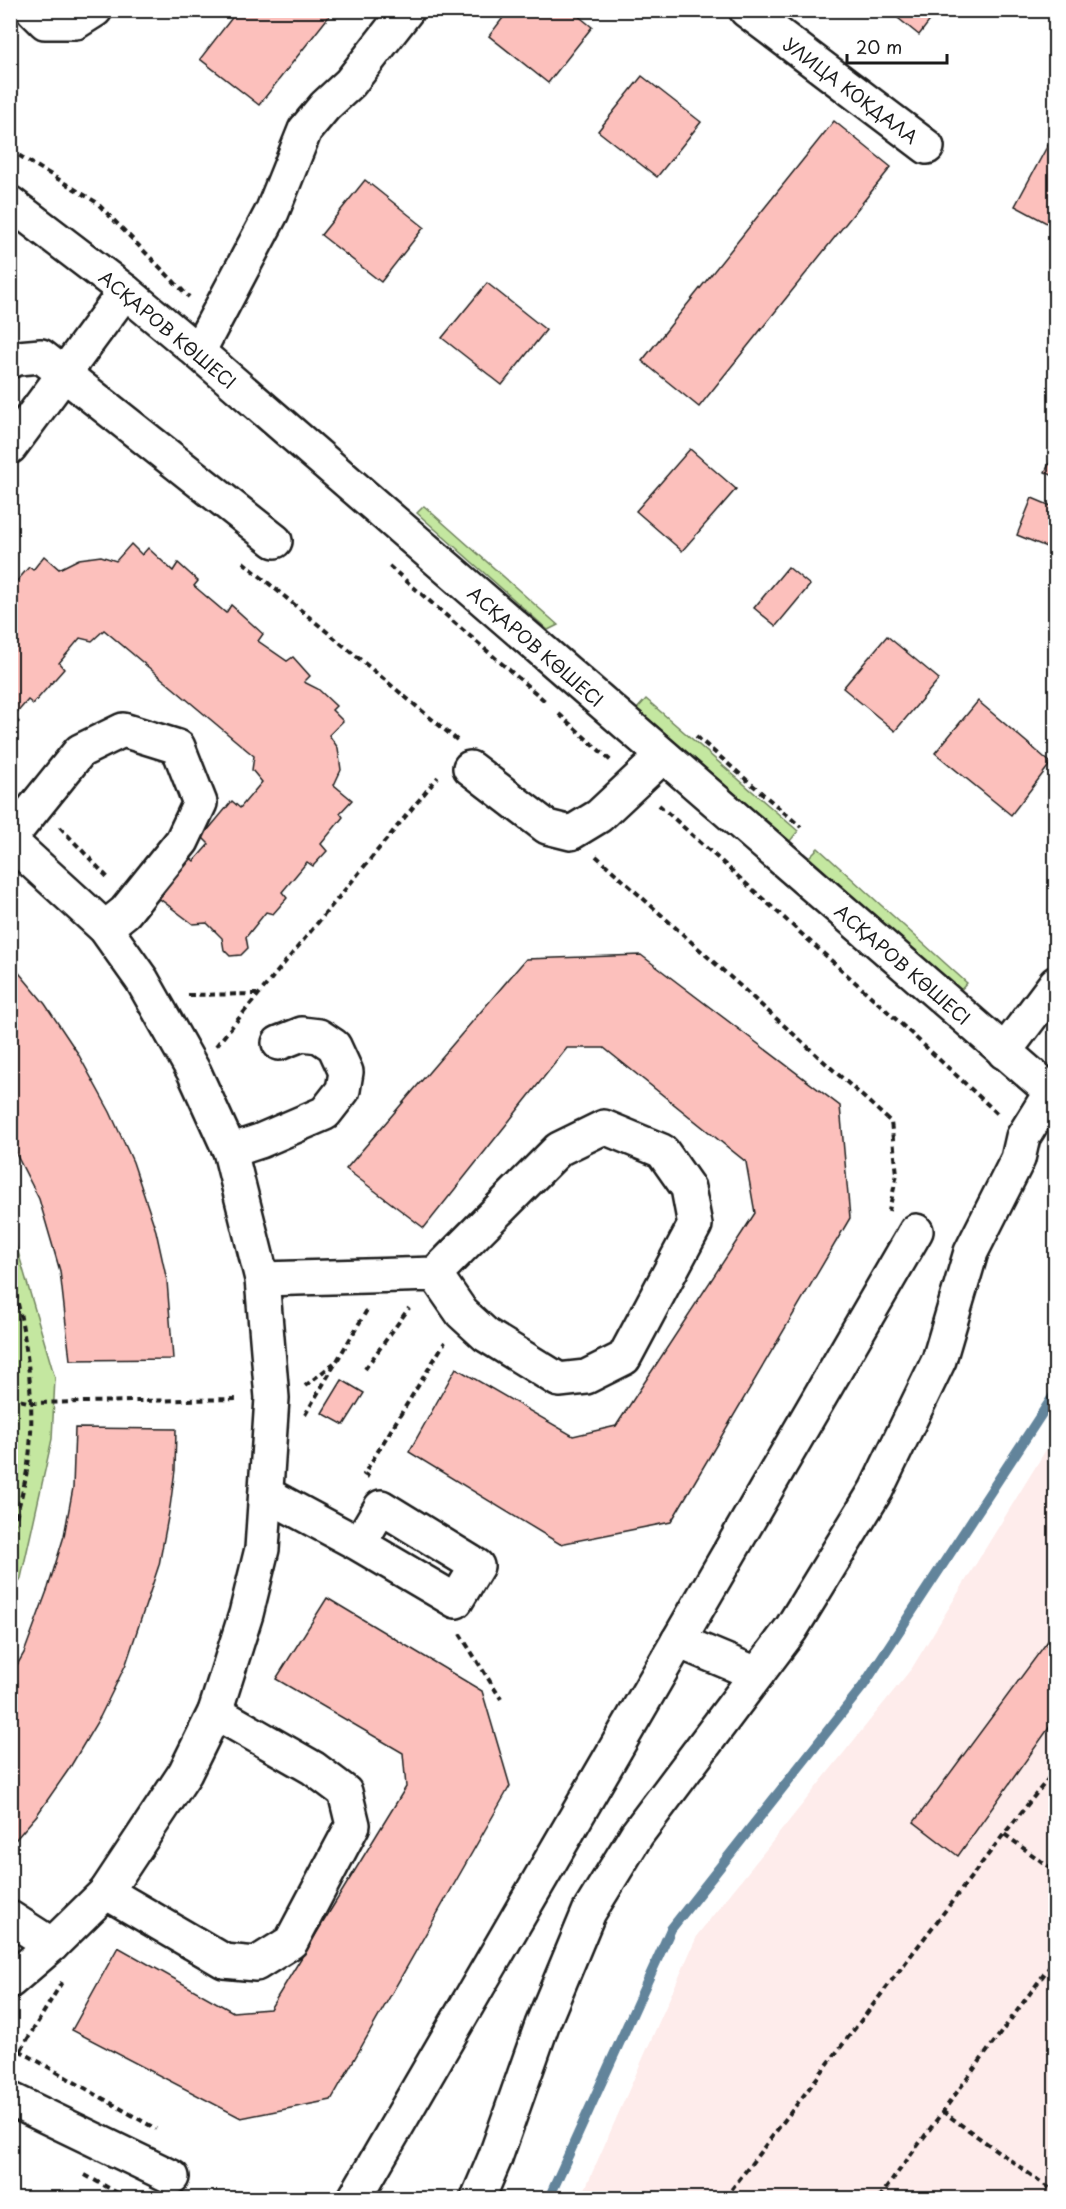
<svg xmlns="http://www.w3.org/2000/svg" width="1066" height="2209" font-family="'Playpen Sans',sans-serif">
  <style>
    .built { fill: #feeceb }
    .green { fill: #c4e7a0; stroke: #70825e; stroke-width: 1.5 }
    .lines { fill: none; stroke-linecap: round; stroke-linejoin: round }
    .stream { stroke: #62849b; stroke-width: 10 }
    .building { fill: #fcc0bc; stroke: #1c1c1c; stroke-width: 1.5 }
    .minor-casing { stroke: #1c1c1c; stroke-width: 38 }
    .path { stroke: #1c1c1c; stroke-width: 4; stroke-dasharray: 6 4.5; stroke-linecap: butt }
    .minor { stroke: #fff; stroke-width: 33 }
    .labels { text-anchor: middle; dominant-baseline: central; stroke-width: 5; stroke-linejoin: round; paint-order: stroke }
    .street-label { font-size: 18px; fill: #1c1c1c; stroke: #fff }
  </style>
  <rect width="100%" height="100%" fill="#fff"/>
  <filter id="ink" filterUnits="userSpaceOnUse"><feTurbulence type="fractalNoise" baseFrequency=".0167" numOctaves="2"/><feDisplacementMap in="SourceGraphic" scale="12" xChannelSelector="R" yChannelSelector="G"/><feConvolveMatrix kernelMatrix="1 2 1 2 8 2 1 2 1" color-interpolation-filters="sRGB"/></filter>
  <g filter="url(#ink)">
    <polygon class="built" points="1055,1435 1055,2198 581,2198 698,1934 912,1668"/>
    <g class="green">
      <polygon points="424,506 558,625 548,630 417,513"/>
      <polygon points="646,699 798,831 790,841 637,709"/>
      <polygon points="818,848 967,983 959,992 809,857"/>
      <polygon points="11,1228 55,1378 52,1439 21,1578 11,1596"/>
    </g>
    <g class="lines">
      <polyline class="stream" points="549,2198 671,1929 863,1686 1056,1392"/>
    </g>
    <g class="building">
      <polygon points="238,10 334,10 259,105 200,59"/>
      <polygon points="509,10 571,10 592,27 548,83 489,36"/>
      <polygon points="888,10 938,10 919,35"/>
      <polygon points="642,76 701,122 657,177 598,131"/>
      <polygon points="834,121 891,167 699,407 642,361"/>
      <polygon points="1049,143 1056,147 1056,228 1015,206"/>
      <polygon points="365,180 424,227 381,282 321,235"/>
      <polygon points="487,283 546,330 502,385 442,338"/>
      <polygon points="690,449 736,489 682,551 636,511"/>
      <polygon points="1055,453 1056,453 1056,477 1045,472"/>
      <polygon points="1032,498 1056,508 1056,551 1017,535"/>
      <polygon points="131,544 142,555 148,548 173,571 178,563 198,581 194,586 226,613 231,605 263,634 258,641 287,661 293,657 310,676 304,682 318,689 336,706 332,710 343,721 329,735 338,748 341,770 334,785 352,800 340,813 343,817 321,844 327,851 313,866 307,862 282,892 287,898 273,914 266,912 246,937 248,948 241,955 230,956 224,950 222,938 207,923 193,924 156,896 188,856 194,861 209,844 202,837 232,801 240,808 262,782 252,770 254,756 104,630 92,641 80,638 59,663 64,669 33,704 28,700 14,716 19,722 10,730 10,589 29,567 33,570 44,556 59,569 79,559 101,556 116,561"/>
      <polygon points="788,567 810,585 776,626 754,608"/>
      <polygon points="887,636 939,679 895,731 843,688"/>
      <polygon points="978,701 1051,763 1011,815 935,753"/>
      <polygon points="641,955 840,1106 850,1218 671,1522 560,1544 409,1452 456,1368 573,1436 616,1426 755,1213 746,1162 604,1048 567,1048 424,1228 346,1169 526,959"/>
      <polygon points="10,962 45,1004 77,1052 110,1112 133,1162 156,1231 167,1281 173,1359 70,1360 60,1271 39,1199 10,1142"/>
      <polygon points="342,1380 364,1393 344,1425 322,1413"/>
      <polygon points="75,1428 176,1429 175,1470 170,1507 159,1565 126,1664 100,1717 69,1769 37,1815 10,1846 10,1677 24,1653 48,1588 64,1536 73,1488"/>
      <polygon points="327,1598 482,1691 510,1786 331,2100 241,2118 72,2030 118,1947 233,2012 270,2009 406,1787 403,1753 276,1679"/>
      <polygon points="1056,1630 1056,1718 958,1856 914,1822"/>
    </g>
    <g class="lines">
      <g class="minor-casing">
        <g id="minor">
          <polyline points="33,10 45,22 76,22 95,10"/>
          <polyline points="746,10 927,147"/>
          <polyline points="10,203 125,291 198,352 1056,1096"/>
          <polyline points="198,352 272,212 305,130 325,106 350,83 407,10"/>
          <polyline points="10,361 18,358 41,356 64,374 125,291"/>
          <polyline points="10,447 64,374 275,541"/>
          <polyline points="470,768 547,827 571,833 599,816 663,756"/>
          <polyline points="10,838 80,751 123,730 178,747 200,803 182,841 125,912 105,928"/>
          <polyline points="10,841 105,928 142,980 194,1072 230,1151 262,1279 272,1398 262,1549 246,1614 215,1712 185,1773 106,1892 52,1945 10,1981"/>
          <polyline points="1004,1052 1056,983"/>
          <polyline points="230,1151 260,1141 325,1113 343,1090 346,1072 334,1046 319,1036 302,1034 279,1043"/>
          <polyline points="262,1279 435,1274 559,1149 604,1127 662,1151 688,1188 695,1225 624,1358 586,1377 559,1380 486,1335 462,1313 435,1274"/>
          <polyline points="266,1494 359,1544 456,1601 477,1566 381,1507 359,1544"/>
          <polyline points="678,1641 757,1674"/>
          <polyline points="106,1892 224,1961 256,1964 291,1942 353,1825 345,1792 313,1768 215,1712"/>
          <polyline points="10,1918 52,1945"/>
          <polyline points="10,2099 172,2177"/>
          <polyline points="355,2198 916,1231"/>
          <polyline points="478,2198 495,2158 542,2025 589,1912 637,1834 791,1629 876,1490 939,1360 971,1252 1018,1159 1023,1137 1051,1092"/>
        </g>
      </g>
      <g class="path">
        <polyline points="10,150 96,202 189,297"/>
        <polyline points="243,562 457,740"/>
        <polyline points="389,566 545,701"/>
        <polyline points="559,714 611,761"/>
        <polyline points="696,736 801,827"/>
        <polyline points="659,805 886,1010 999,1115"/>
        <polyline points="60,827 110,880"/>
        <polyline points="596,856 891,1122 897,1174 889,1211"/>
        <polyline points="188,995 258,994"/>
        <polyline points="216,1046 438,777"/>
        <path d="M10,1273C25,1322 35,1397 30,1447C28,1477 18,1509 10,1538"/>
        <polyline points="365,1369 409,1308"/>
        <polyline points="305,1386 334,1363"/>
        <polyline points="10,1398 32,1403 238,1399"/>
        <polyline points="305,1415 367,1310"/>
        <polyline points="369,1477 364,1474 445,1342"/>
        <polyline points="460,1634 501,1699"/>
        <polyline points="1056,1769 1004,1834 1056,1872"/>
        <polyline points="10,2045 156,2129"/>
        <polyline points="21,2050 62,1982"/>
        <polyline points="942,2111 1056,2193"/>
        <polyline points="85,2175 127,2198"/>
        <polyline points="725,2198 1004,1834"/>
        <polyline points="879,2198 1056,1958"/>
      </g>
      <use href="#minor" class="minor"/>
    </g>
  </g>
  <g class="labels">
    <g class="street-label">
      <text transform="translate(851 90) rotate(37)">УЛИЦА КОКДАЛА</text>
      <text transform="translate(168 329) rotate(40)">АСҚАРОВ КӨШЕСІ</text>
      <text transform="translate(536 646) rotate(41)">АСҚАРОВ КӨШЕСІ</text>
      <text transform="translate(903 964) rotate(41)">АСҚАРОВ КӨШЕСІ</text>
    </g>
  </g>
  <rect width="1066" height="2209" fill="none" stroke="#fff" stroke-width="36"/>
  <rect x="18" y="18" width="1030" height="2173" fill="none" stroke="#1c1c1c" stroke-width="2" filter="url(#ink)"/>
  <path d="M847 54v9h100v-9" fill="none" stroke="#1c1c1c" stroke-width="3"/>
  <text x="856" y="54" font-size="18" fill="#1c1c1c" stroke="#ffffff" stroke-width="4.5" paint-order="stroke">20 m</text>
</svg>
